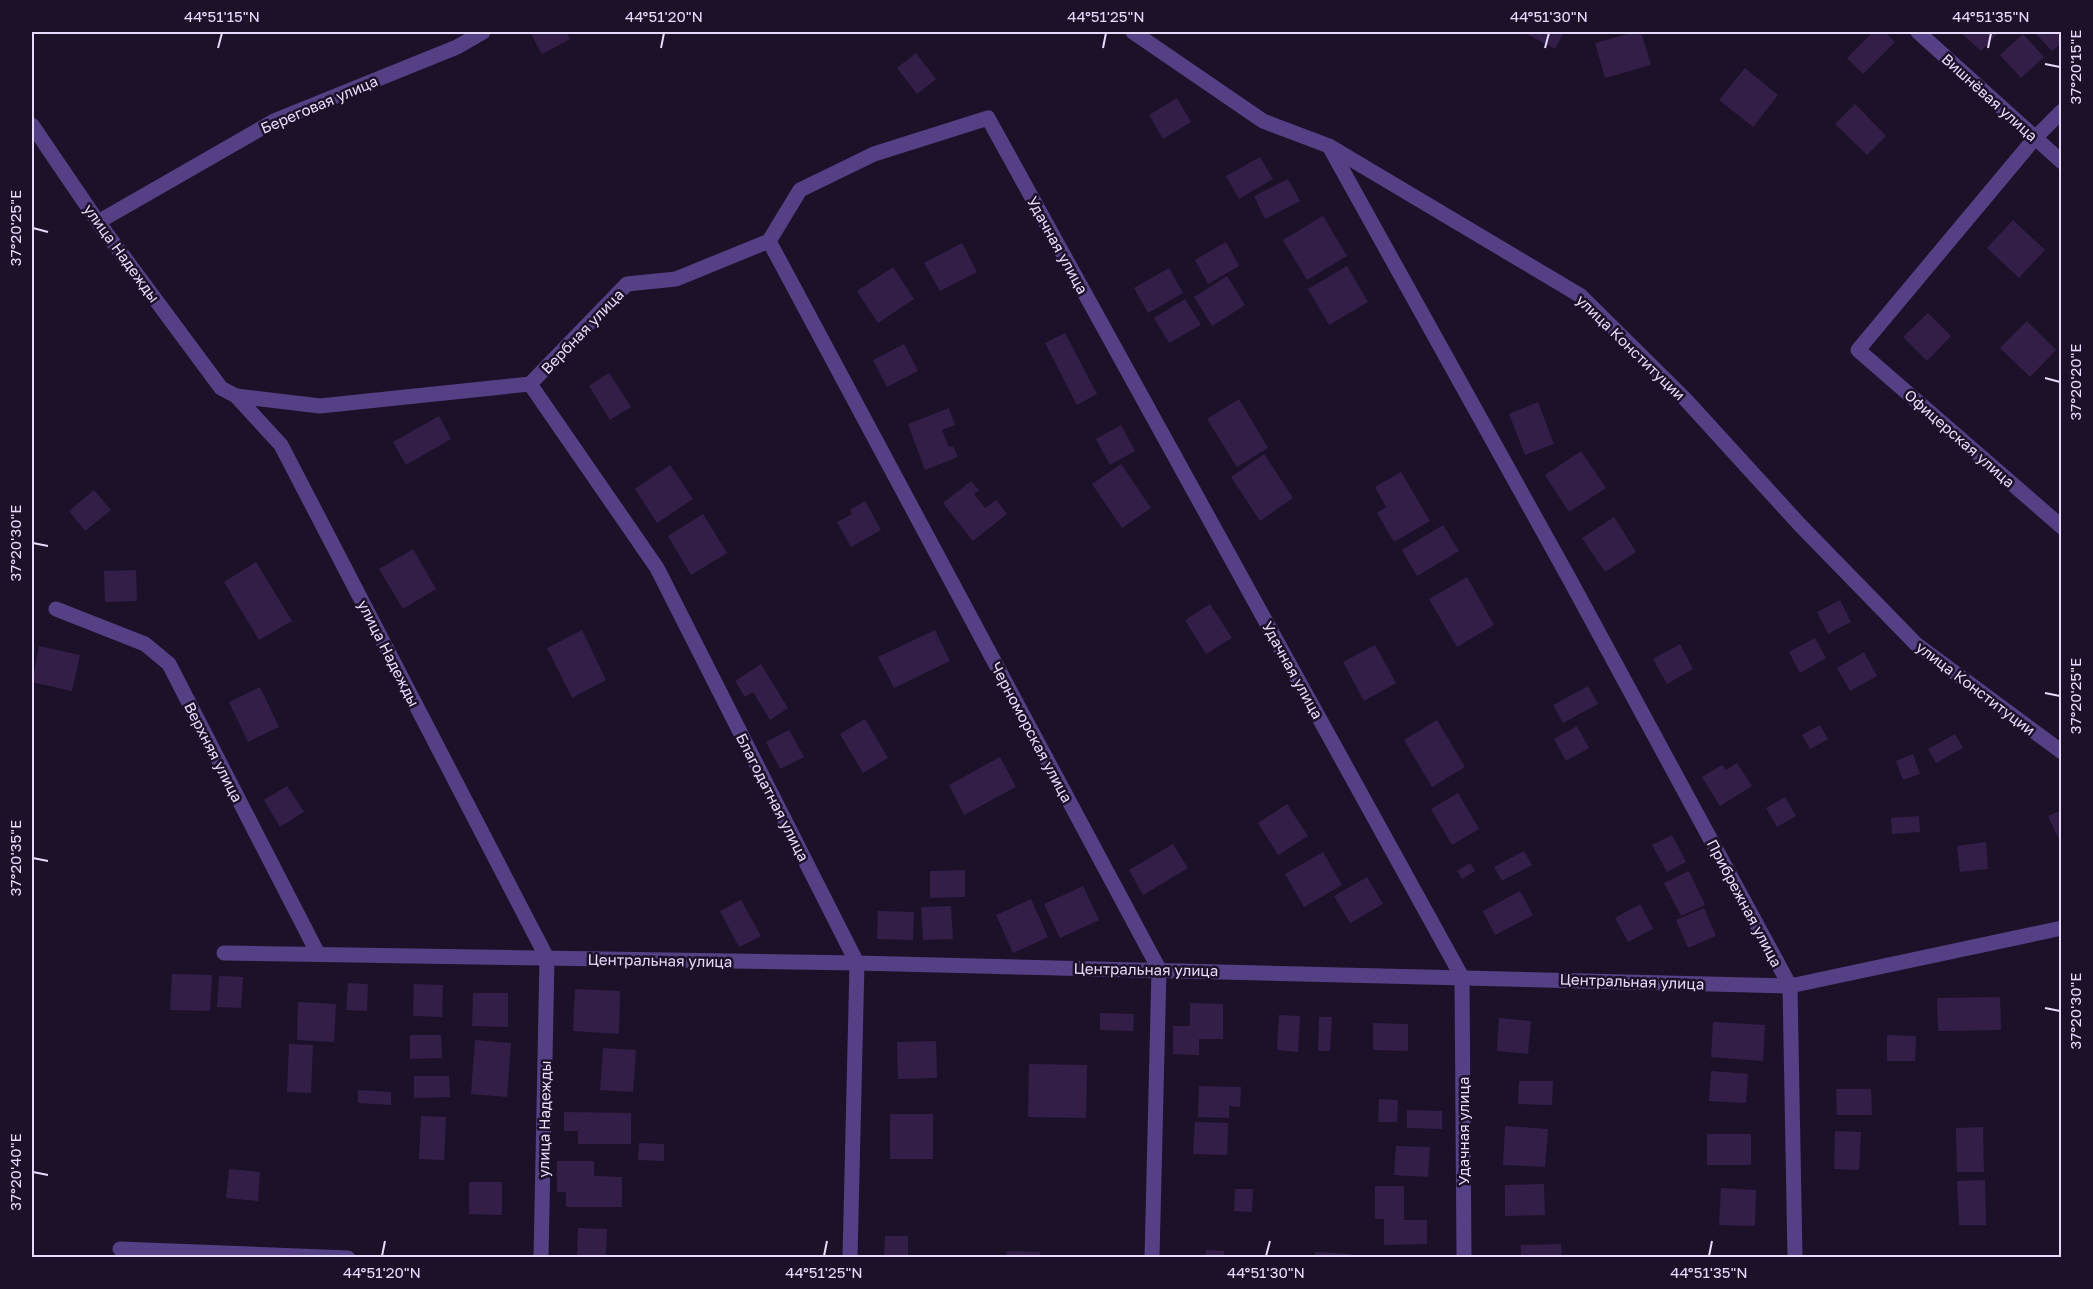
<svg xmlns="http://www.w3.org/2000/svg" width="2093" height="1289" font-family="'Golos Text',sans-serif">
  <style>
    .building { fill: #331e48 }
    .lines { fill: none; stroke-linecap: round; stroke-linejoin: round }
    .minor { stroke: #553f85; stroke-width: 15 }
    .ticks { fill: none; stroke: #e8dafd; stroke-width: 2 }
    .labels { text-anchor: middle; dominant-baseline: central; stroke-width: 5; stroke-linejoin: round; paint-order: stroke }
    .street-label { font-size: 15px; fill: #e8dafd; stroke: #1c1128 }
    .neatline { fill: none; stroke: #e8dafd; stroke-width: 2 }
    .ticks-label { font-size: 15px; text-anchor: middle; fill: #e8dafd }
  </style>
  <rect width="100%" height="100%" fill="#1c1128"/>
  <g class="building">
    <polygon points="530,32 566,32 570,39 542,54"/>
    <polygon points="1523,32 1564,32 1555,49"/>
    <polygon points="1635,32 1641,32 1651,65 1605,78 1595,43"/>
    <polygon points="1873,32 1885,32 1895,42 1863,74 1847,58"/>
    <polygon points="1960,32 1999,32 1981,51"/>
    <polygon points="2034,32 2062,32 2062,43 2052,51"/>
    <polygon points="2023,34 2044,57 2021,78 2000,55"/>
    <polygon points="916,53 936,79 917,94 897,68"/>
    <polygon points="1745,68 1778,95 1753,127 1719,100"/>
    <polygon points="1177,98 1191,122 1163,139 1149,115"/>
    <polygon points="1855,104 1886,136 1867,155 1835,124"/>
    <polygon points="1260,157 1273,179 1239,199 1226,176"/>
    <polygon points="1288,179 1300,201 1265,219 1254,196"/>
    <polygon points="1323,216 1347,256 1307,280 1283,240"/>
    <polygon points="2013,220 2045,250 2019,278 1987,248"/>
    <polygon points="1226,242 1239,266 1208,284 1195,260"/>
    <polygon points="962,243 977,272 940,291 924,263"/>
    <polygon points="1347,266 1368,302 1329,325 1308,289"/>
    <polygon points="893,267 914,299 878,323 857,291"/>
    <polygon points="1169,268 1183,293 1148,313 1134,288"/>
    <polygon points="1227,276 1245,305 1212,326 1194,297"/>
    <polygon points="1185,299 1201,325 1169,343 1154,318"/>
    <polygon points="1928,313 1951,336 1927,361 1903,337"/>
    <polygon points="2027,321 2056,350 2030,377 2000,348"/>
    <polygon points="1065,333 1097,394 1077,405 1045,343"/>
    <polygon points="904,344 918,371 887,387 873,360"/>
    <polygon points="609,373 631,407 610,420 589,386"/>
    <polygon points="1239,399 1268,448 1237,467 1207,419"/>
    <polygon points="1538,402 1554,444 1525,455 1509,414"/>
    <polygon points="949,408 955,425 942,430 949,447 953,446 958,457 925,470 908,424"/>
    <polygon points="439,416 451,439 406,465 393,442"/>
    <polygon points="1121,425 1135,451 1110,465 1096,439"/>
    <polygon points="1581,451 1606,488 1569,512 1545,475"/>
    <polygon points="1264,454 1293,498 1260,521 1231,477"/>
    <polygon points="1121,464 1151,508 1122,528 1092,484"/>
    <polygon points="670,465 693,499 657,523 635,489"/>
    <polygon points="1401,472 1430,521 1394,542 1377,513 1386,507 1375,487"/>
    <polygon points="971,481 979,490 974,494 985,508 996,500 1007,514 973,541 943,503"/>
    <polygon points="94,490 111,510 85,531 69,511"/>
    <polygon points="865,501 881,530 851,547 837,522 852,514 850,510"/>
    <polygon points="703,514 727,553 691,575 668,536"/>
    <polygon points="1614,517 1636,552 1605,572 1582,538"/>
    <polygon points="1443,525 1459,551 1417,576 1402,550"/>
    <polygon points="413,549 436,589 403,609 379,569"/>
    <polygon points="256,562 292,621 259,640 224,582"/>
    <polygon points="136,570 137,601 105,602 104,571"/>
    <polygon points="1467,577 1494,625 1457,647 1429,599"/>
    <polygon points="1840,600 1851,622 1828,634 1817,612"/>
    <polygon points="1210,604 1232,638 1206,654 1185,620"/>
    <polygon points="582,630 606,680 572,698 547,648"/>
    <polygon points="935,630 950,661 894,688 878,657"/>
    <polygon points="1815,638 1826,658 1800,673 1789,652"/>
    <polygon points="1680,644 1693,669 1667,684 1653,659"/>
    <polygon points="1375,645 1396,683 1364,701 1343,662"/>
    <polygon points="39,646 80,655 72,691 32,682"/>
    <polygon points="1864,652 1877,676 1850,691 1837,668"/>
    <polygon points="761,664 788,708 770,720 753,692 745,697 735,681"/>
    <polygon points="1588,686 1598,704 1563,723 1553,705"/>
    <polygon points="260,687 279,727 248,742 229,702"/>
    <polygon points="865,719 888,758 863,773 840,734"/>
    <polygon points="1437,720 1465,767 1432,787 1404,740"/>
    <polygon points="1820,725 1828,739 1810,749 1802,735"/>
    <polygon points="1577,726 1589,748 1566,761 1554,739"/>
    <polygon points="789,730 804,757 780,769 766,742"/>
    <polygon points="1955,734 1963,748 1936,763 1928,749"/>
    <polygon points="1913,754 1920,774 1903,780 1896,761"/>
    <polygon points="1000,757 1016,787 964,815 949,785"/>
    <polygon points="1737,763 1752,786 1720,806 1702,777 1722,765 1726,770"/>
    <polygon points="287,786 304,812 280,827 264,800"/>
    <polygon points="1458,793 1479,829 1452,845 1431,809"/>
    <polygon points="1785,797 1796,816 1777,827 1766,808"/>
    <polygon points="1287,804 1308,836 1278,855 1258,823"/>
    <polygon points="2062,810 2062,846 2048,816"/>
    <polygon points="1919,816 1920,832 1892,834 1891,818"/>
    <polygon points="1672,835 1686,862 1667,872 1652,845"/>
    <polygon points="1986,842 1988,869 1960,872 1957,846"/>
    <polygon points="1173,844 1188,868 1143,895 1129,870"/>
    <polygon points="1524,851 1532,865 1502,881 1494,867"/>
    <polygon points="1323,852 1342,885 1304,907 1285,874"/>
    <polygon points="1470,863 1475,871 1462,879 1457,871"/>
    <polygon points="965,870 965,897 930,898 930,871"/>
    <polygon points="1689,871 1705,905 1681,916 1664,883"/>
    <polygon points="1367,877 1383,904 1350,923 1334,896"/>
    <polygon points="1083,886 1099,920 1060,938 1044,904"/>
    <polygon points="1520,891 1533,915 1495,935 1483,911"/>
    <polygon points="1031,899 1048,937 1013,953 996,915"/>
    <polygon points="741,900 761,936 739,947 720,911"/>
    <polygon points="1640,904 1653,929 1628,942 1615,918"/>
    <polygon points="951,906 953,939 923,940 921,907"/>
    <polygon points="1704,908 1716,936 1688,948 1676,920"/>
    <polygon points="878,911 914,912 913,940 877,939"/>
    <polygon points="172,974 212,975 210,1011 170,1010"/>
    <polygon points="219,976 243,977 241,1008 217,1007"/>
    <polygon points="348,983 368,984 367,1011 346,1010"/>
    <polygon points="414,984 443,985 442,1017 413,1016"/>
    <polygon points="575,989 620,991 619,1034 573,1031"/>
    <polygon points="473,993 508,993 508,1027 472,1026"/>
    <polygon points="2000,997 2001,1030 1938,1031 1937,998"/>
    <polygon points="298,1002 336,1004 334,1042 297,1040"/>
    <polygon points="1190,1003 1223,1004 1223,1039 1199,1039 1199,1055 1173,1054 1173,1026 1190,1026"/>
    <polygon points="1100,1013 1134,1014 1133,1031 1100,1030"/>
    <polygon points="1279,1015 1300,1016 1298,1052 1277,1050"/>
    <polygon points="1319,1017 1332,1017 1330,1051 1318,1051"/>
    <polygon points="1499,1018 1531,1021 1528,1054 1497,1051"/>
    <polygon points="1713,1022 1765,1025 1763,1061 1711,1057"/>
    <polygon points="1373,1023 1408,1024 1408,1051 1373,1050"/>
    <polygon points="410,1035 441,1035 442,1058 410,1059"/>
    <polygon points="1887,1035 1916,1036 1915,1061 1887,1061"/>
    <polygon points="475,1040 511,1043 507,1097 471,1094"/>
    <polygon points="936,1041 937,1078 898,1079 897,1042"/>
    <polygon points="289,1044 313,1045 311,1093 287,1092"/>
    <polygon points="603,1048 636,1050 633,1092 600,1090"/>
    <polygon points="1029,1064 1087,1065 1086,1118 1028,1117"/>
    <polygon points="1711,1071 1748,1074 1746,1103 1709,1101"/>
    <polygon points="414,1076 449,1076 450,1097 414,1098"/>
    <polygon points="1519,1081 1553,1081 1552,1105 1518,1104"/>
    <polygon points="1199,1086 1241,1087 1240,1107 1229,1106 1229,1118 1198,1117"/>
    <polygon points="1836,1089 1871,1089 1872,1115 1837,1115"/>
    <polygon points="358,1090 391,1092 391,1105 358,1103"/>
    <polygon points="1379,1099 1398,1100 1397,1122 1378,1122"/>
    <polygon points="1407,1110 1442,1111 1442,1129 1407,1128"/>
    <polygon points="564,1112 631,1113 631,1144 578,1144 578,1131 564,1131"/>
    <rect x="890" y="1114" width="43" height="45"/>
    <polygon points="421,1116 446,1117 444,1160 419,1159"/>
    <polygon points="1195,1122 1228,1123 1227,1155 1193,1154"/>
    <polygon points="1505,1126 1548,1129 1545,1167 1503,1165"/>
    <polygon points="1983,1127 1984,1172 1957,1172 1956,1128"/>
    <polygon points="1835,1131 1861,1132 1859,1170 1834,1169"/>
    <rect x="1707" y="1134" width="44" height="31"/>
    <polygon points="639,1143 664,1144 664,1161 638,1160"/>
    <polygon points="1396,1146 1430,1147 1428,1177 1394,1175"/>
    <polygon points="557,1161 594,1161 594,1176 622,1177 622,1207 566,1207 566,1192 557,1192"/>
    <polygon points="229,1169 260,1172 258,1201 226,1198"/>
    <polygon points="1985,1180 1986,1225 1959,1225 1957,1181"/>
    <polygon points="469,1182 502,1182 502,1215 469,1214"/>
    <polygon points="1544,1184 1545,1215 1505,1216 1505,1185"/>
    <polygon points="1375,1186 1404,1186 1404,1220 1427,1220 1427,1244 1384,1245 1384,1219 1375,1219"/>
    <polygon points="1721,1188 1756,1190 1755,1226 1719,1225"/>
    <polygon points="1235,1189 1253,1189 1252,1212 1234,1211"/>
    <polygon points="578,1228 607,1229 606,1255 577,1255"/>
    <polygon points="885,1236 908,1236 908,1258 884,1258"/>
    <polygon points="1561,1244 1562,1258 1521,1258 1521,1245"/>
    <polygon points="1206,1250 1224,1251 1224,1258 1205,1258"/>
    <polygon points="1007,1251 1040,1252 1040,1258 1006,1258"/>
    <polygon points="1315,1252 1351,1254 1351,1258 1315,1258"/>
  </g>
  <g class="lines">
    <g class="minor">
      <polyline points="1133,32 1263,121 1329,146 1581,296 1686,400 1800,525 1916,644 2062,752"/>
      <polyline points="1918,32 2062,162"/>
      <polyline points="2062,111 2035,138 1858,350 2062,527"/>
      <polyline points="32,125 98,222 221,388 236,396 281,445 547,958 541,1258"/>
      <polyline points="1329,146 1570,580 1790,986 1795,1258"/>
      <polyline points="98,222 274,121 457,47 483,32"/>
      <polyline points="769,241 1159,969 1152,1258"/>
      <polyline points="530,384 657,568 857,963 850,1258"/>
      <polyline points="236,396 320,406 530,384 627,284 676,279 769,241 800,190 874,154 988,118 1462,977 1464,1258"/>
      <polyline points="56,609 145,644 169,664 317,952"/>
      <polyline points="224,953 857,963 1790,986 2062,928"/>
      <polyline points="120,1249 348,1258"/>
    </g>
  </g>
  <path class="ticks" d="M218,48L222,33M661,48L664,33M1103,48L1106,33M1545,48L1549,33M1988,48L1991,33M2045,64L2060,67M33,228L48,232M2045,378L2060,382M33,543L48,546M2045,693L2060,696M33,858L48,861M2045,1008L2060,1011M33,1172L48,1175M382,1256L385,1241M824,1256L827,1241M1266,1256L1270,1241M1709,1256L1712,1241"/>
  <g class="labels">
    <g class="street-label">
      <text transform="translate(1990 97) rotate(42)">Вишнёвая улица</text>
      <text transform="translate(319 104) rotate(-23)">Береговая улица</text>
      <text transform="translate(1058 245) rotate(61)">Удачная улица</text>
      <text transform="translate(122 253) rotate(54)">улица Надежды</text>
      <text transform="translate(582 331) rotate(-46)">Вербная улица</text>
      <text transform="translate(1631 347) rotate(44)">улица Конституции</text>
      <text transform="translate(1960 438) rotate(41)">Офицерская улица</text>
      <text transform="translate(389 653) rotate(63)">улица Надежды</text>
      <text transform="translate(1293 670) rotate(61)">Удачная улица</text>
      <text transform="translate(1976 688) rotate(37)">улица Конституции</text>
      <text transform="translate(1032 732) rotate(62)">Черноморская улица</text>
      <text transform="translate(214 752) rotate(63)">Верхняя улица</text>
      <text transform="translate(773 797) rotate(63)">Благодатная улица</text>
      <text transform="translate(1745 903) rotate(62)">Прибрежная улица</text>
      <text transform="translate(660 960) rotate(1)">Центральная улица</text>
      <text transform="translate(1146 969) rotate(1)">Центральная улица</text>
      <text transform="translate(1632 981) rotate(2)">Центральная улица</text>
      <text transform="translate(544 1119) rotate(-89)">улица Надежды</text>
      <text transform="translate(1463 1131) rotate(-90)">Удачная улица</text>
    </g>
  </g>
  <rect width="2093" height="1289" fill="none" stroke="#1c1128" stroke-width="66"/>
  <rect x="33" y="33" width="2027" height="1223" class="neatline"/>
  <g class="ticks-label">
    <text x="222" y="22">44°51'15"N</text>
    <text x="664" y="22">44°51'20"N</text>
    <text x="1106" y="22">44°51'25"N</text>
    <text x="1549" y="22">44°51'30"N</text>
    <text x="1991" y="22">44°51'35"N</text>
    <text transform="translate(2076 67) rotate(-90)" y="5">37°20'15"E</text>
    <text transform="translate(16 228) rotate(-90)" y="5">37°20'25"E</text>
    <text transform="translate(2076 382) rotate(-90)" y="5">37°20'20"E</text>
    <text transform="translate(16 543) rotate(-90)" y="5">37°20'30"E</text>
    <text transform="translate(2076 696) rotate(-90)" y="5">37°20'25"E</text>
    <text transform="translate(16 858) rotate(-90)" y="5">37°20'35"E</text>
    <text transform="translate(2076 1011) rotate(-90)" y="5">37°20'30"E</text>
    <text transform="translate(16 1172) rotate(-90)" y="5">37°20'40"E</text>
    <text x="382" y="1278">44°51'20"N</text>
    <text x="824" y="1278">44°51'25"N</text>
    <text x="1266" y="1278">44°51'30"N</text>
    <text x="1709" y="1278">44°51'35"N</text>
  </g>
</svg>
